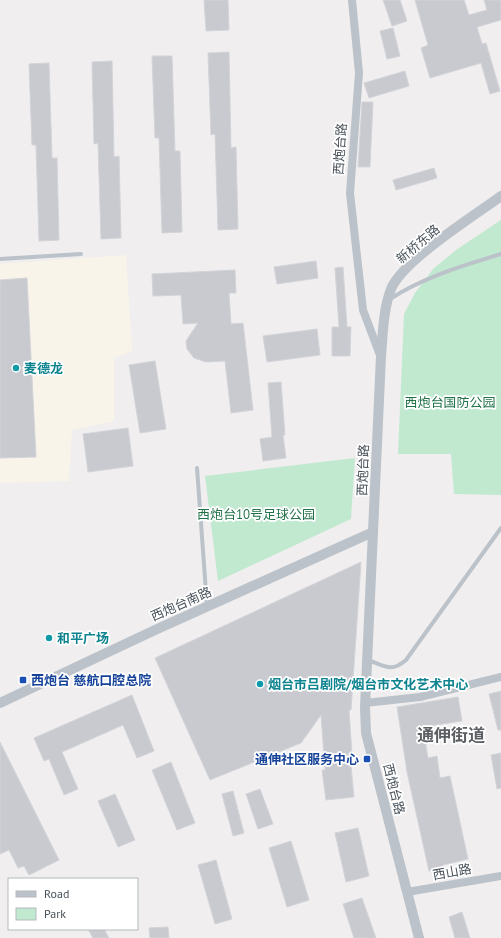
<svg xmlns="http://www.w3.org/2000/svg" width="501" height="938" font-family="'PT Sans','Noto Sans SC',sans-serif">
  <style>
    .commercial { fill: #f9f4e9 }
    .green { fill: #c1e9d0 }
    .building { fill: #c9cad0; stroke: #d3d4d9 }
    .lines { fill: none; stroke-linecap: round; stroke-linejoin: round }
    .service { stroke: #bbc2c9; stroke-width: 4 }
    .minor { stroke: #bbc2c9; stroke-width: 8 }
    .tertiary { stroke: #bbc2c9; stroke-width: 10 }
    .culture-dot { fill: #0f9aa8; stroke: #fff; stroke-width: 1.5 }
    .transit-dot { fill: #1a4fb4; stroke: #fff; stroke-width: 1.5 }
    .labels { text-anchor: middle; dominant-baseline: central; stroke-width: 3.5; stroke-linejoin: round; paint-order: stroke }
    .street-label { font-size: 13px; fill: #485159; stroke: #fff }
    .culture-label { font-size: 13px; font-weight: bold; fill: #0d838f; stroke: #fff; text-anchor: start }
    .park-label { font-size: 13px; fill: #227248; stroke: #fff }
    .transit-label { font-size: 13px; font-weight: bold; fill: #164399; stroke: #fff; text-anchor: start }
    .district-label { font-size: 17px; font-weight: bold; fill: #5b5e62; stroke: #fff }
  </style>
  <rect width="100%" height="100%" fill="#f0eeee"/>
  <polygon class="commercial" points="126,255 132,351 114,358 114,421 72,430 69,481 0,483 0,264"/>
  <g class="green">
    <polygon points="501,220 501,495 454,494 451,454 398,454 404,314 415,293 433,269 456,250"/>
    <polygon points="355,458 351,519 218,581 205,476"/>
  </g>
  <g class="building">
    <polygon points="204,0 228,0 229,30 206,31"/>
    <polygon points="383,0 400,0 407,21 392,26"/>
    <polygon points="415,0 464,0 469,15 487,10 484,0 501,0 501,20 477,27 482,44 486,43 500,91 490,94 481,63 430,78 421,48 428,45"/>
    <polygon points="393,28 400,56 387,59 380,31"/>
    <polygon points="229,52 231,148 236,147 238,229 218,230 215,134 211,135 208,53"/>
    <polygon points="152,56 172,56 175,151 180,151 182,232 162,233 159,138 155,138"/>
    <polygon points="112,61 114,157 119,156 121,238 101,239 98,143 94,144 92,62"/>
    <polygon points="49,63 52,158 57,158 59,240 39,241 36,145 32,145 29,64"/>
    <polygon points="405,71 409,86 369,98 364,83"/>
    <polygon points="362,102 373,102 370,167 358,167"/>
    <polygon points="434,168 437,178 396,190 393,180"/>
    <polygon points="316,261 318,278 277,284 274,267"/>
    <polygon points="343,267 347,327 351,327 350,356 332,356 332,327 339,327 335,268"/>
    <polygon points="235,270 236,293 229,293 231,324 243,323 253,410 231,413 225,361 206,362 194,358 187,349 186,341 198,323 183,324 181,295 153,296 152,274"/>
    <polygon points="27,278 36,457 0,458 0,280"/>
    <polygon points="317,329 320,355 267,362 263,336"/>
    <polygon points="155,361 166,429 140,433 129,365"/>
    <polygon points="281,382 285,435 283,435 286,458 263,461 260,439 272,437 268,383"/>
    <polygon points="128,428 133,466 88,472 83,434"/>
    <polygon points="361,562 351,710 349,710 352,755 350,755 354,797 326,800 322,770 325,770 321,715 301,743 210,780 155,658"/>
    <polygon points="501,691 501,730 498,730 489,694"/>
    <polygon points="132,695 154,751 137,758 123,725 62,752 78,789 64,795 49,759 44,761 34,738"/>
    <polygon points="458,697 462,721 423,727 428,758 437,756 440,778 450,776 468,859 443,865 444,868 429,871 407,772 397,707"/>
    <polygon points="0,742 59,860 29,875 24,866 18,868 9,850 0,854"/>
    <polygon points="501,753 501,788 497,789 491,755"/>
    <polygon points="171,762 195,823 177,830 152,770"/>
    <polygon points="260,789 273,824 258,829 246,794"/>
    <polygon points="233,791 244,833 233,836 222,794"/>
    <polygon points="115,794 135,840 118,847 98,801"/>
    <polygon points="358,828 369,876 346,882 335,833"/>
    <polygon points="291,841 309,900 287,907 269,848"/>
    <polygon points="216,860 232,919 215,924 198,865"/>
    <polygon points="362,898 376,938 354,938 343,904"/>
    <polygon points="462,912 470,938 455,938 449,917"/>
    <polygon points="168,927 169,938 150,938 149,928"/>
    <polygon points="88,929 104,929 109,938 93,938"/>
  </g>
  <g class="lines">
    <g class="service">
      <polyline points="0,259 81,254"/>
      <path d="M390,299C424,277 462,266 501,254"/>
      <polyline points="197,468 207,606"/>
      <path d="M368,660C385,666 391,673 406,660L501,528"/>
    </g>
    <g class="minor">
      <polyline points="352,0 359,73 350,193 363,310 380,355"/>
      <polyline points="365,703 420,697 501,677"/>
      <polyline points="407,892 501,876"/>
    </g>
    <g class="tertiary">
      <polyline points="0,703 155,630 373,532"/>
      <path d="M419,938L366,733L365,707L381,356C383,334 383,310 391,289C403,260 474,216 501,196"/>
    </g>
  </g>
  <g class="culture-dot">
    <circle cx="16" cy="368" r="4"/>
    <circle cx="49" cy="638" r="4"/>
    <circle cx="260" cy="684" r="4"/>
  </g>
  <g class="transit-dot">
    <rect x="19" y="676" width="8" height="8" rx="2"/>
    <rect x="363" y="755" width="8" height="8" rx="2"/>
  </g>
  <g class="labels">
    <g class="street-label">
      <text transform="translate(340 149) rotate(-86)">西炮台路</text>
      <text transform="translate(418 244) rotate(-40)">新桥东路</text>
      <text transform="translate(363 470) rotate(-88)">西炮台路</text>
      <text transform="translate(181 604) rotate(-24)">西炮台南路</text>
      <text transform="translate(394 789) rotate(76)">西炮台路</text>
      <text transform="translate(452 872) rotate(-10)">西山路</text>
    </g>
    <g class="culture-label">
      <text x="24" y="368">麦德龙</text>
      <text x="57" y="638">和平广场</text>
      <text x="268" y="684">烟台市吕剧院/烟台市文化艺术中心</text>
    </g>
    <g class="park-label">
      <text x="450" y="402">西炮台国防公园</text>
      <text x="256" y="514">西炮台10号足球公园</text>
    </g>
    <g class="transit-label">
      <text x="31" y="680">西炮台 慈航口腔总院</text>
      <text x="359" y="759" text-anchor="end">通伸社区服务中心</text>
    </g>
    <g class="district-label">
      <text x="451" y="735">通伸街道</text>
    </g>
  </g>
  <rect x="8" y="878" width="130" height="52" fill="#ffffff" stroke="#b6b9bd"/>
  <rect x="16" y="891" width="20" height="6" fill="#bbc2c9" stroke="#b6b9bd"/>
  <text x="44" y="898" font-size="12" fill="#485159">Road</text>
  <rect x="16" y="908" width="20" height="12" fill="#c1e9d0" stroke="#b6b9bd"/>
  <text x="44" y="918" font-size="12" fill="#485159">Park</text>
</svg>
